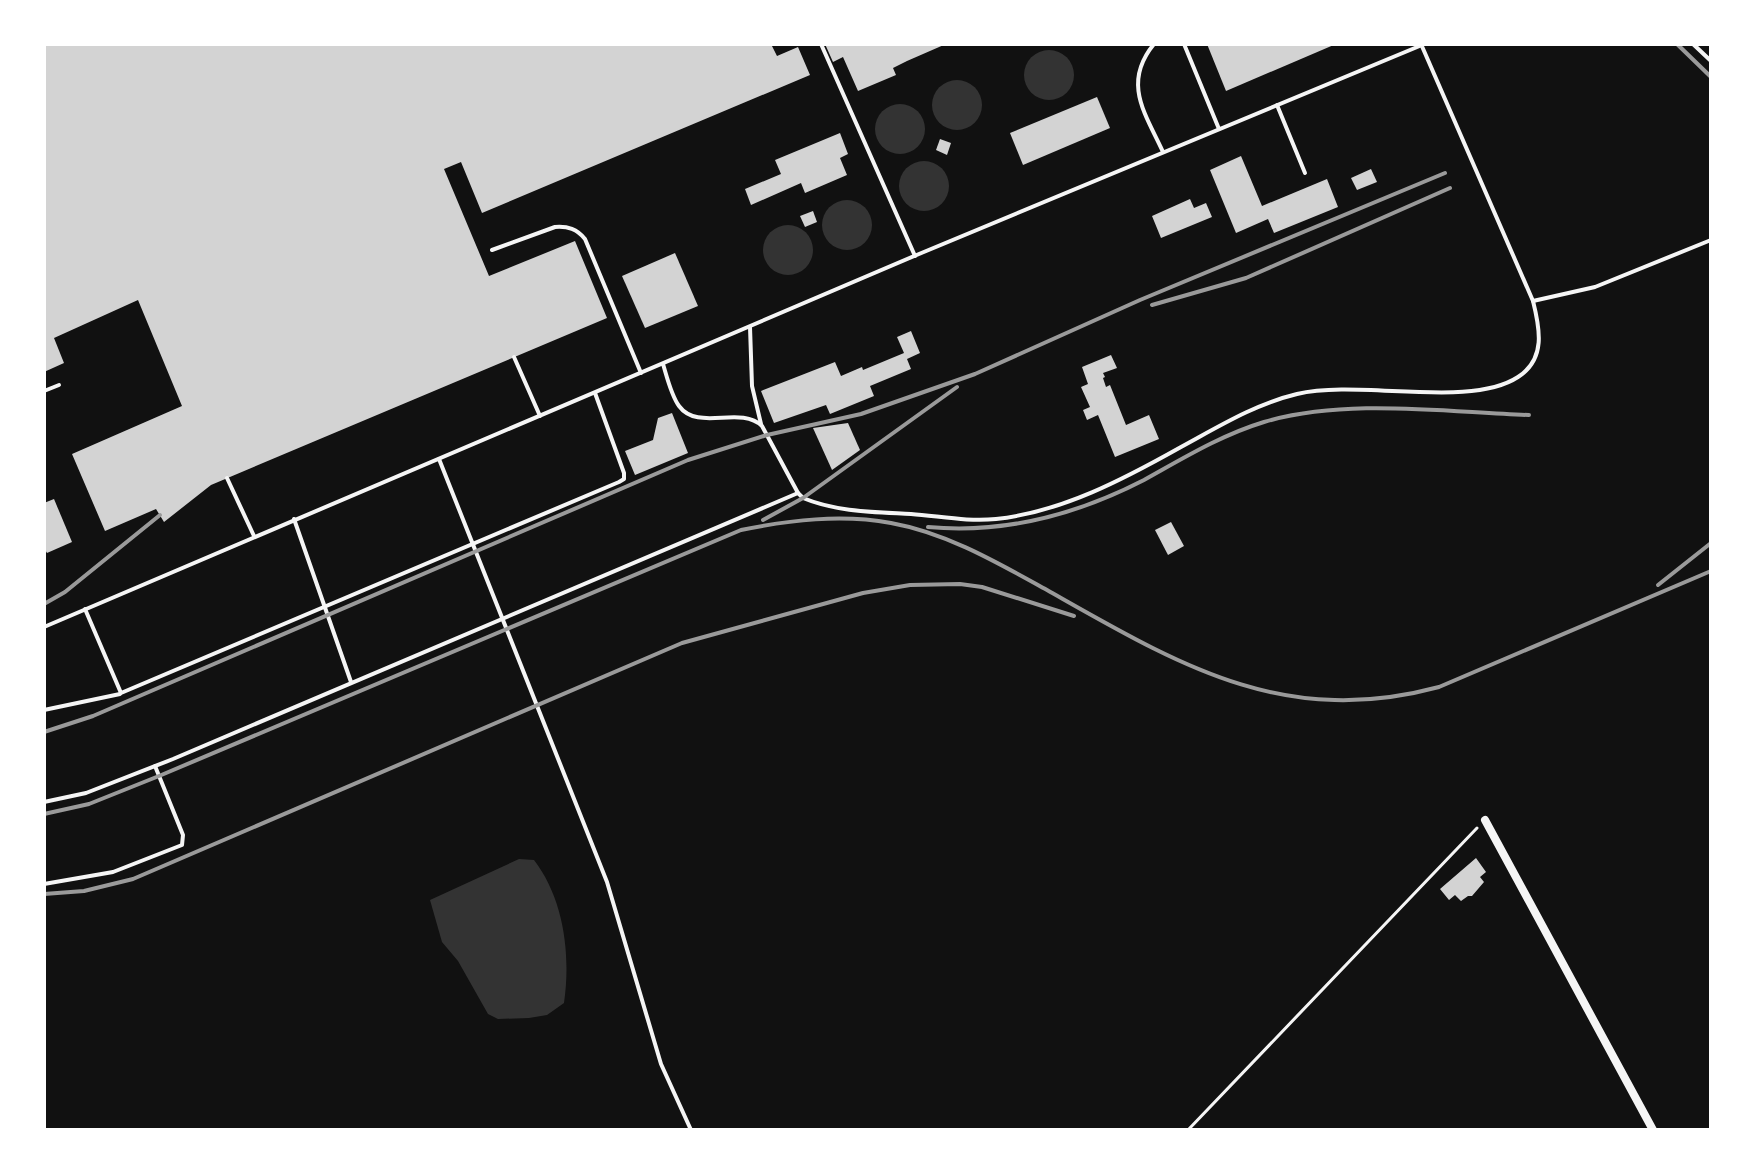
<svg xmlns="http://www.w3.org/2000/svg" width="1755" height="1174" font-family="Mulish,sans-serif">
  <style>
    .water { fill: #333 }
    .building { fill: #d3d3d3 }
    .lines { fill: none; stroke-linecap: round; stroke-linejoin: round }
    .path { stroke: #f5f5f5; stroke-width: 3 }
    .service { stroke: #f5f5f5; stroke-width: 4 }
    .minor { stroke: #f5f5f5; stroke-width: 8 }
    .rail { stroke: #9a9a9a; stroke-width: 4 }
  </style>
  <rect width="100%" height="100%" fill="#111"/>
  <g class="water">
    <circle cx="1049" cy="75" r="25"/>
    <circle cx="957" cy="105" r="25"/>
    <circle cx="900" cy="129" r="25"/>
    <circle cx="924" cy="186" r="25"/>
    <circle cx="847" cy="225" r="25"/>
    <circle cx="788" cy="250" r="25"/>
    <path d="M519,859L534,860C564,899 571,955 564,1003L547,1015L529,1018L498,1019L488,1014L458,961L442,942L430,900Z"/>
  </g>
  <g class="building">
    <polygon points="44,44 771,44 777,56 798,47 810,75 482,213 461,162 444,169 489,276 575,241 607,318 211,485 164,522 156,509 105,531 72,454 182,406 138,300 54,338 64,363 44,372"/>
    <polygon points="825,44 946,44 907,61 893,68 896,75 858,91 843,57 833,62"/>
    <polygon points="1207,44 1336,44 1226,91"/>
    <polygon points="1097,97 1110,128 1023,165 1010,133"/>
    <polygon points="840,133 848,154 840,158 847,175 805,193 801,183 751,205 745,189 781,174 775,160"/>
    <polygon points="940,139 951,143 947,155 936,150"/>
    <polygon points="1241,156 1262,206 1327,179 1338,207 1274,233 1268,219 1236,233 1210,170"/>
    <polygon points="1371,169 1377,182 1357,190 1351,178"/>
    <polygon points="1190,199 1194,208 1206,203 1212,217 1161,238 1152,216"/>
    <polygon points="813,211 817,222 805,227 800,216"/>
    <polygon points="675,253 698,306 645,328 622,276"/>
    <polygon points="911,331 920,353 907,359 911,369 870,386 874,396 830,414 826,405 774,423 761,391 835,362 841,376 862,367 863,370 904,353 897,337"/>
    <polygon points="1111,355 1117,368 1103,373 1105,377 1103,378 1106,387 1110,385 1126,425 1149,415 1159,439 1115,457 1098,415 1087,420 1083,410 1090,407 1081,387 1088,384 1082,367"/>
    <polygon points="672,413 688,453 635,475 625,451 653,440 658,418"/>
    <polygon points="848,423 860,450 832,470 813,428"/>
    <polygon points="54,499 72,542 47,553 44,548 44,503"/>
    <polygon points="1171,522 1184,546 1168,555 1155,530"/>
    <polygon points="1476,858 1486,872 1480,877 1484,882 1472,896 1468,896 1461,901 1455,895 1449,900 1440,889"/>
  </g>
  <g class="lines">
    <polyline class="path" points="1188,1130 1477,828"/>
    <g class="service">
      <polyline points="821,44 915,256"/>
      <path d="M1154,44C1122,83 1145,113 1163,152"/>
      <polyline points="1184,44 1219,129"/>
      <polyline points="1421,44 1533,301 1595,287 1711,240"/>
      <polyline points="1693,44 1711,61"/>
      <polyline points="1277,105 1305,173"/>
      <path d="M492,250L555,227C568,226 577,229 585,239L641,373"/>
      <polyline points="750,327 752,386 761,424"/>
      <polyline points="514,357 540,416"/>
      <path d="M663,364C667,377 671,395 679,406C698,432 740,405 762,426L798,493L803,498C837,512 875,512 911,514C939,516 968,522 996,519C1062,512 1124,479 1181,447C1218,427 1255,404 1297,394C1359,379 1469,409 1518,377C1546,359 1540,329 1533,301"/>
      <polyline points="44,391 59,385"/>
      <polyline points="439,459 607,882 661,1064 691,1130"/>
      <polyline points="227,478 254,536"/>
      <polyline points="294,519 351,682"/>
      <polyline points="85,609 121,693 619,482 624,479 624,473 595,393"/>
      <polyline points="44,627 919,254 1422,45"/>
      <polyline points="44,710 120,694"/>
      <polyline points="44,802 86,793 173,759 798,493"/>
      <polyline points="44,884 113,872 182,845 183,835 155,766"/>
    </g>
    <polyline class="minor" points="1485,820 1653,1130"/>
    <g class="rail">
      <polyline points="1677,44 1711,77"/>
      <polyline points="1152,305 1246,278 1450,188"/>
      <polyline points="763,520 803,498 957,387"/>
      <path d="M928,527C1004,534 1076,515 1144,480C1182,459 1221,435 1264,422C1346,398 1444,412 1529,415"/>
      <polyline points="1658,585 1711,543"/>
      <polyline points="44,604 65,592 160,515"/>
      <polyline points="44,732 93,716 688,460 767,435 861,414 975,374 1140,300 1445,173"/>
      <path d="M44,814L89,804L159,776L741,530C790,520 841,514 891,523C947,533 998,563 1047,590C1178,664 1283,729 1439,687L1711,571"/>
      <polyline points="44,894 84,891 133,879 682,643 863,593 910,585 960,584 982,587 1074,616"/>
    </g>
  </g>
  <rect width="1755" height="1174" fill="none" stroke="#ffffff" stroke-width="92"/>
</svg>
